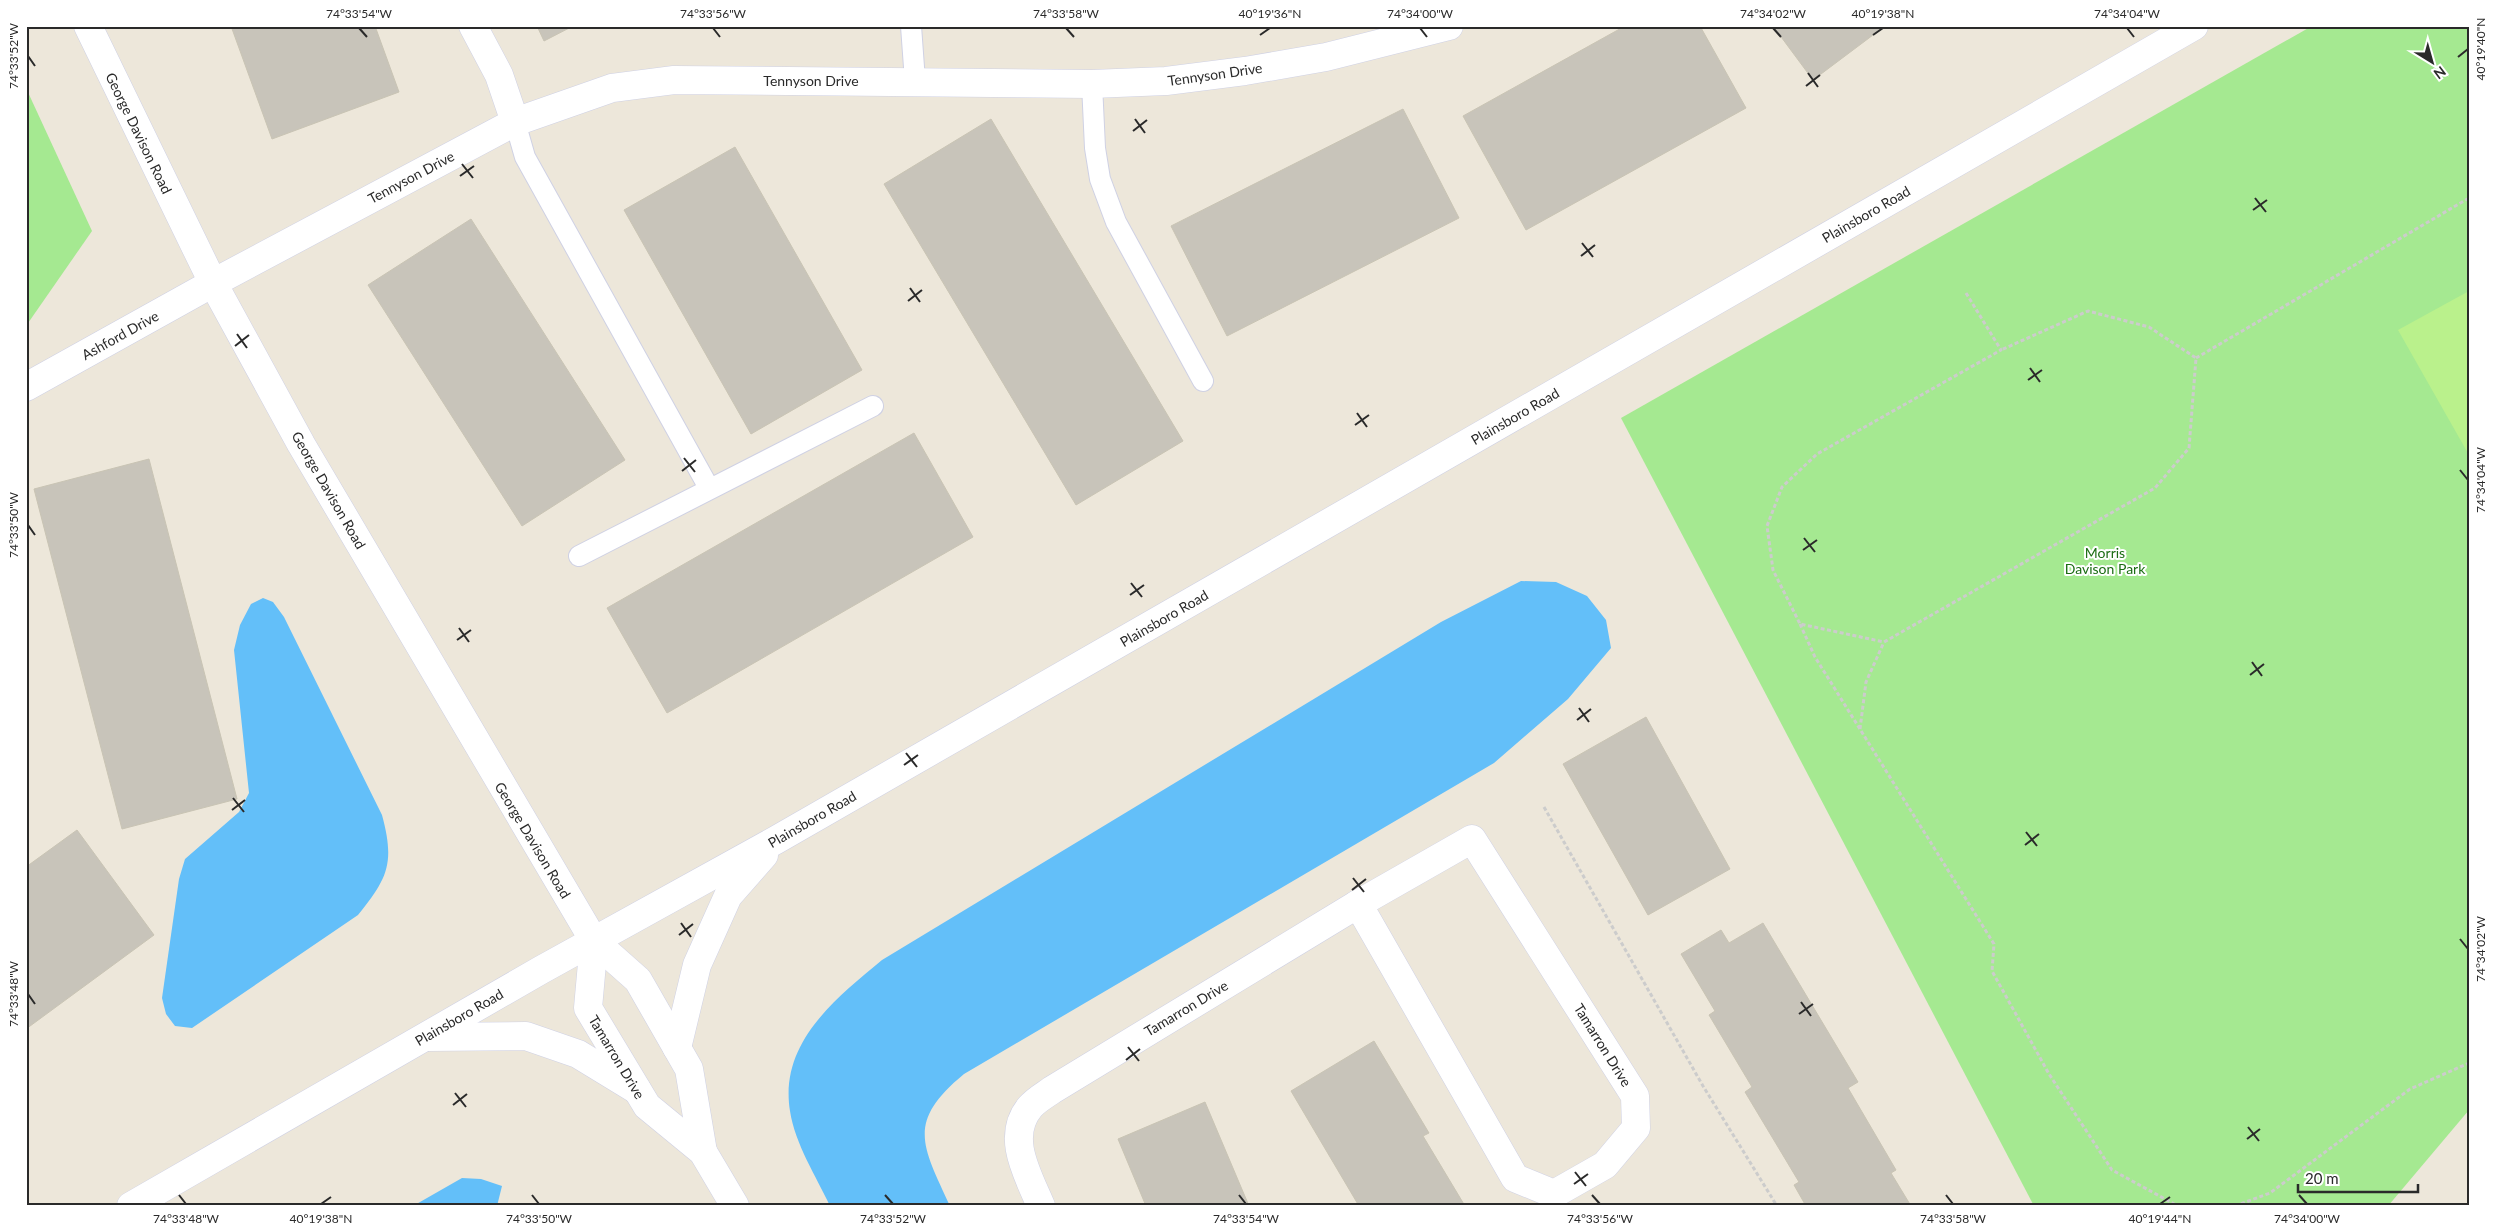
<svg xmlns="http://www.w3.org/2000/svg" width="2495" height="1232" font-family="Lato,sans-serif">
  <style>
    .green { fill: #a5e991 }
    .pitch { fill: #baf18c }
    .water { fill: #63bff9 }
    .building { fill: #c8c4ba; stroke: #c9c4b4 }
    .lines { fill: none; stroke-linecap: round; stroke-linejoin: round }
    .lane-casing { stroke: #cfd1e4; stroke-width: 22 }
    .street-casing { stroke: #cfd1e4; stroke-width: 29 }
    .secondary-casing { stroke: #cfd1e4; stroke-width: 29 }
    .path { stroke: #ccc; stroke-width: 3; stroke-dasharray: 4 2.5; stroke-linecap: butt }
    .lane { stroke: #fff; stroke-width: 20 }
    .street { stroke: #fff; stroke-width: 28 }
    .secondary { stroke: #fff; stroke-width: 28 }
    .ticks { fill: none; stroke: #2a2a2a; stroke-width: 2 }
    .labels { text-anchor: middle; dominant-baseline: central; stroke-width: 4; stroke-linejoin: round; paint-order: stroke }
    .street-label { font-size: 14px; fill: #2a2a2a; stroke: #fff }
    .park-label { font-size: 14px; fill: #1b6d13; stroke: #fff }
    .neatline { fill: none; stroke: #2a2a2a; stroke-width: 2 }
    .ticks-label { font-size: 12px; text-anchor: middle; fill: #2a2a2a }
  </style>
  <rect width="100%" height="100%" fill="#ede7da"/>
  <g class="green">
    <polygon points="2312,26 2469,26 2469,1110 2388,1206 2034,1206 1621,418"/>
    <polygon points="26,88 92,231 26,326"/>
  </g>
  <polygon class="pitch" points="2469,291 2469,455 2398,330"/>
  <g class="water">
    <path d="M1521,581L1556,582L1587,596L1606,620L1611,648L1568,699L1494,763L964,1074C906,1122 922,1145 950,1206H830C816,1176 795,1144 790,1111C779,1043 835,999 882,960L1441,622Z"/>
    <path d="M263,598L273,602L284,617L382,815C395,863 388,878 358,915L192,1028L175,1026L166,1014L162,998L179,879L185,859L239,812L249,793L234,650L240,625L251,604Z"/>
    <polygon points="462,1178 481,1179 502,1186 497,1206 413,1206"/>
  </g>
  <g class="building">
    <polygon points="231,26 375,26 399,92 272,139"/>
    <polygon points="537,26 573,26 544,41"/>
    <polygon points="1625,26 1700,26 1746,108 1526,230 1463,116"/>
    <polygon points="1773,26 1885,26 1813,80"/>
    <polygon points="1403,109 1459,218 1227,336 1171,226"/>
    <polygon points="991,119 1183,441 1076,505 884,184"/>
    <polygon points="735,147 862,370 751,434 624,210"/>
    <polygon points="471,219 625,460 522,526 368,285"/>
    <polygon points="914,433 973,537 667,713 607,608"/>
    <polygon points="149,459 237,799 122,829 34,489"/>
    <polygon points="1646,717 1730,869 1648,915 1563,764"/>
    <polygon points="77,830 154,935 26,1029 26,867"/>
    <polygon points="1763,923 1858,1082 1848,1088 1896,1170 1891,1173 1911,1206 1806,1206 1794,1185 1799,1182 1745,1092 1752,1087 1709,1015 1715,1011 1681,954 1721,930 1729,943"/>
    <polygon points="1374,1041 1429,1133 1423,1136 1465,1206 1359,1206 1291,1091"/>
    <polygon points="1205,1102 1249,1206 1146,1206 1118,1139"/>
  </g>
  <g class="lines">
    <g class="lane-casing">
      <g id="lane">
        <polyline points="911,26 915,81"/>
        <polyline points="1092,84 1095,148 1100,179 1116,222 1203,381"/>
        <polyline points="515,122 525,157 709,488"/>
        <polyline points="579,556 873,406"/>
      </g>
    </g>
    <g class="street-casing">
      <g id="street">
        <polyline points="473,26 499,75 515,122"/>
        <polyline points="26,387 213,283 515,122 612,88 674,80 1092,84 1166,81 1245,71 1326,57 1449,26"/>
        <polygon points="1472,839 1635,1096 1636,1128 1605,1165 1554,1194 1515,1178 1358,904"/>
        <polyline points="594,941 588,1008 647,1106 703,1152 735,1206"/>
        <polyline points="594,941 638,980 689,1069 703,1152"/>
        <path d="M1041,1206C1028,1175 1005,1137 1030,1107C1036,1100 1045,1095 1052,1090L1358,904"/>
      </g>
    </g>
    <g class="secondary-casing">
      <g id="secondary">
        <polyline points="88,26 213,283 301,444 594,941"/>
        <polyline points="426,1037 526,1036 578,1054 637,1090"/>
        <polyline points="677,1048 697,965 728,896 764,855"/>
        <polyline points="131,1206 541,970 776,840 2194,26"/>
      </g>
    </g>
    <g class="path">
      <polyline points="1966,293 2001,350 1817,454 1782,487 1767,526 1773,570 1800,624 1884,642 2155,488 2189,448 2196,358 2149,327 2088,311 2001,350"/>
      <polyline points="2196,358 2469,198"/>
      <polyline points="1800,624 1815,657 1994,944 1992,971 2049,1074 2112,1170 2176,1205 2201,1206"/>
      <polyline points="1860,729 1866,682 1884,642"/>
      <polyline points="1544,807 1703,1086 1777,1206"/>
      <polyline points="2235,1206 2270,1193 2410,1089 2469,1063"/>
    </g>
    <use href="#lane" class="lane"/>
    <use href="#street" class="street"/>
    <use href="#secondary" class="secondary"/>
  </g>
  <path class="ticks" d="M359,28L367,37M713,28L720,37M1066,28L1074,37M1420,28L1427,37M1773,28L1781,37M2127,28L2134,37M1260,35L1270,28M1873,35L1883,28M28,56L35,66M2458,57L2468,49M1808,73L1818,87M1806,86L1820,75M1135,119L1145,133M1133,131L1147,120M462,164L473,178M460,176L474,166M2255,198L2266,212M2253,210L2267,200M1582,243L1593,257M1581,256L1595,245M910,288L920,302M908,301L922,290M237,334L247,348M235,346L249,335M2030,368L2040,382M2028,380L2042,370M1357,413L1367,427M1355,425L1369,415M684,458L695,472M2460,470L2468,480M682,471L696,460M28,525L35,535M1804,538L1815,552M1803,550L1817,540M1131,583L1142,597M1130,595L1144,585M459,628L469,642M457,640L471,630M2252,662L2262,676M2250,675L2264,664M1579,708L1589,722M1577,720L1591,709M906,753L917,767M904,765L918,755M233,798L244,812M232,810L245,800M2026,832L2037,846M2025,845L2039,834M1353,878L1364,892M1352,890L1366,879M681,923L691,937M679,935L693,924M2460,939L2468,949M28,994L35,1004M1801,1002L1811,1016M1799,1014L1813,1004M1128,1047L1139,1061M1126,1060L1140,1049M455,1093L466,1107M453,1105L467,1094M2248,1127L2259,1141M2247,1139L2260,1129M1575,1172L1586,1186M1574,1184L1588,1174M179,1195L186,1204M532,1195L539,1204M885,1195L893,1204M1239,1195L1246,1204M1592,1195L1600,1204M1946,1195L1953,1204M2299,1195L2307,1204M321,1204L331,1197M2160,1204L2170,1197"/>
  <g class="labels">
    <g class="street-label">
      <text transform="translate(1215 74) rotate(-8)">Tennyson Drive</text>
      <text x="811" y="80">Tennyson Drive</text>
      <text transform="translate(139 133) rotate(64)">George Davison Road</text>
      <text transform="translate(411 177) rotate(-28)">Tennyson Drive</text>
      <text transform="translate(1866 214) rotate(-30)">Plainsboro Road</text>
      <text transform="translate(120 335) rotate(-29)">Ashford Drive</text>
      <text transform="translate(1515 416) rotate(-30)">Plainsboro Road</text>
      <text transform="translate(329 490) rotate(60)">George Davison Road</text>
      <text transform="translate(1164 618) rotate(-30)">Plainsboro Road</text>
      <text transform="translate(812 819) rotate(-30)">Plainsboro Road</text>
      <text transform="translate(533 840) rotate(59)">George Davison Road</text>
      <text transform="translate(1186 1008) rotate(-31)">Tamarron Drive</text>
      <text transform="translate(459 1017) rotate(-30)">Plainsboro Road</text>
      <text transform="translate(1603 1045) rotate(58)">Tamarron Drive</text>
      <text transform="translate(617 1057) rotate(59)">Tamarron Drive</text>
    </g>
    <g class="park-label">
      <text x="2105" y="552">Morris<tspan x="2105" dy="16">Davison Park</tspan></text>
    </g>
  </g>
  <rect width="2495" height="1232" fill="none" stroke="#ffffff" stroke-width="55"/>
  <g transform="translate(2432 62) rotate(143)" stroke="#ffffff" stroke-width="4" paint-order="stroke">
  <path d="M0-4L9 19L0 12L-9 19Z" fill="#2a2a2a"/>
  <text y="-8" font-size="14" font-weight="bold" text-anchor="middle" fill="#2a2a2a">N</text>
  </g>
  <path d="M2298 1184v8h120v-8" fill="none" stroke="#2a2a2a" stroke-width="2.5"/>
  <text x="2305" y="1184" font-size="15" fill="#2a2a2a" stroke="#ffffff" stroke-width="4" paint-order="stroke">20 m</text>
  <rect x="28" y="28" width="2440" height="1176" class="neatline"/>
  <g class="ticks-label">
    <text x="359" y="18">74°33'54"W</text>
    <text x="713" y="18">74°33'56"W</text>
    <text x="1066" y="18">74°33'58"W</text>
    <text x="1270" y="18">40°19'36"N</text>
    <text x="1420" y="18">74°34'00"W</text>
    <text x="1773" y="18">74°34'02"W</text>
    <text x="1883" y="18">40°19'38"N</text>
    <text x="2127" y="18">74°34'04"W</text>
    <text transform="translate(2481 49) rotate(-90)" y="4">40°19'40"N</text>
    <text transform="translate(14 56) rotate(-90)" y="4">74°33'52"W</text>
    <text transform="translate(2481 480) rotate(-90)" y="4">74°34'04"W</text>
    <text transform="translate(14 525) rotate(-90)" y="4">74°33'50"W</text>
    <text transform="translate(2481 949) rotate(-90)" y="4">74°34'02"W</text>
    <text transform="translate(14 994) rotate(-90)" y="4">74°33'48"W</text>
    <text x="186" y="1223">74°33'48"W</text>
    <text x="321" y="1223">40°19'38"N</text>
    <text x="539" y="1223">74°33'50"W</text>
    <text x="893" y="1223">74°33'52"W</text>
    <text x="1246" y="1223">74°33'54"W</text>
    <text x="1600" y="1223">74°33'56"W</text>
    <text x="1953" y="1223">74°33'58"W</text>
    <text x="2160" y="1223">40°19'44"N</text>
    <text x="2307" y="1223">74°34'00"W</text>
  </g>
</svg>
